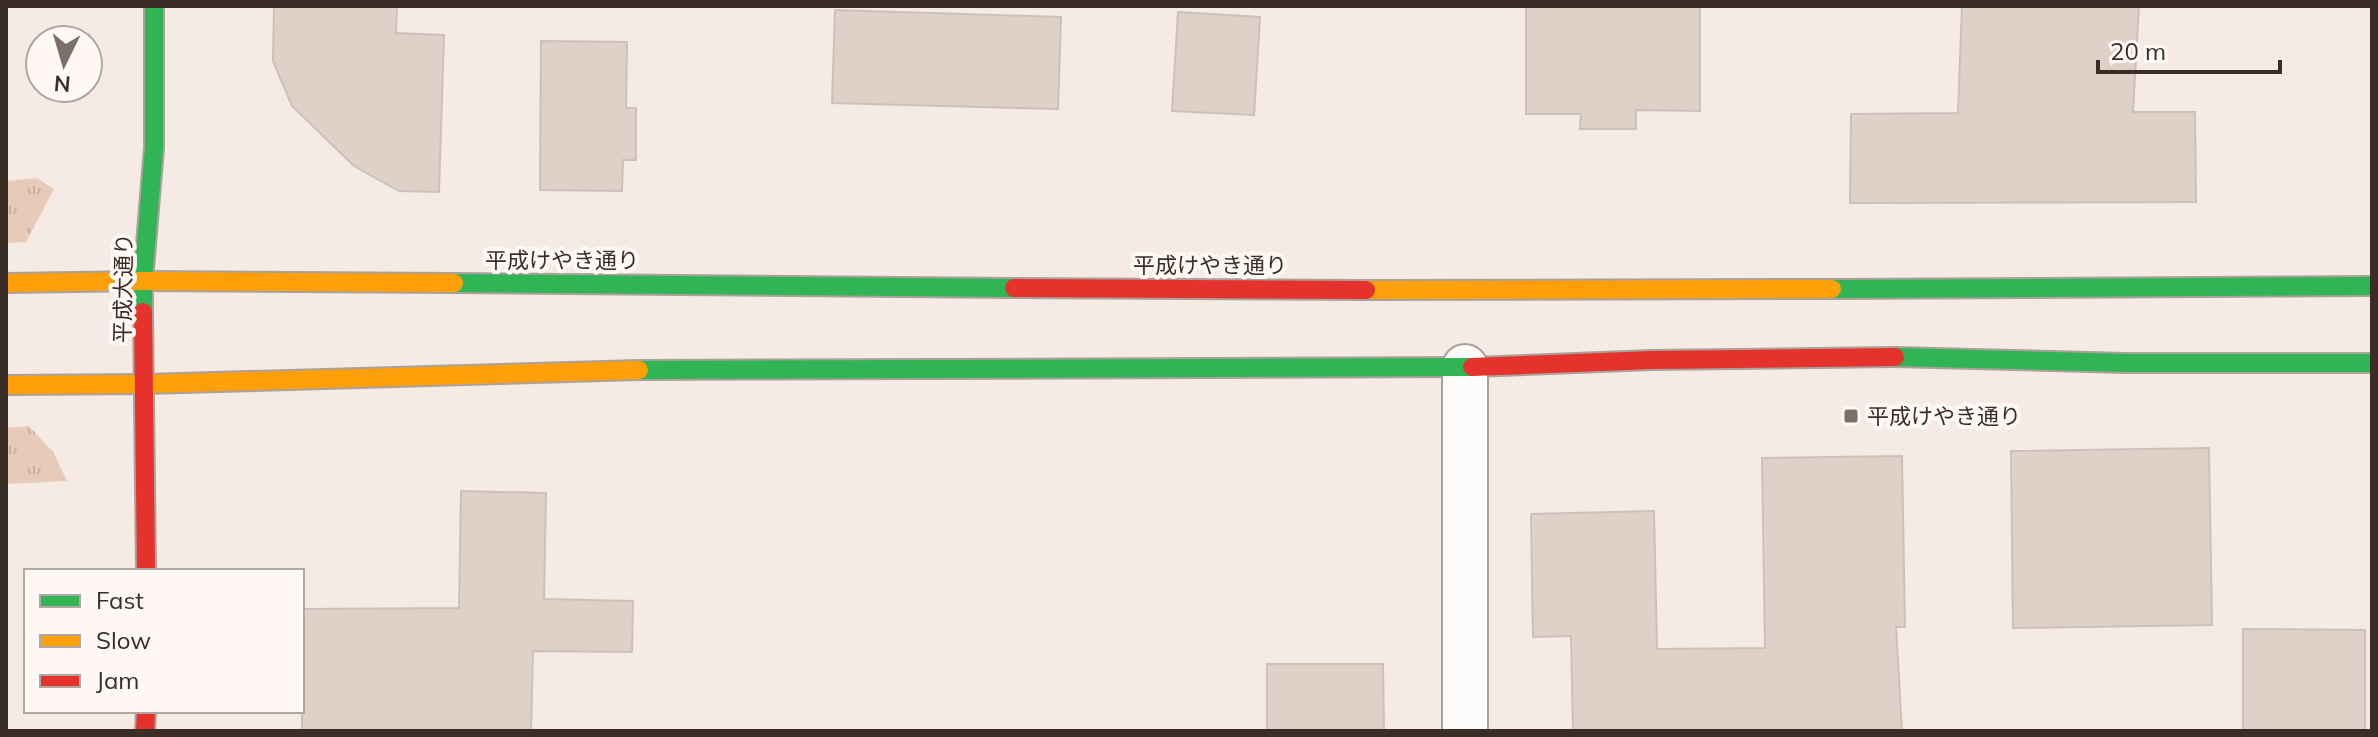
<svg xmlns="http://www.w3.org/2000/svg" width="2378" height="737" font-family="Mulish,'Noto Sans JP',sans-serif">
  <style>
    .grass { fill: url(#grass-tufts) }
    .building { fill: #dfd1c8; stroke: #ccc1ba; stroke-width: 2 }
    .lines { fill: none; stroke-linecap: round; stroke-linejoin: round }
    .street-casing { stroke: #aba19b; stroke-width: 48 }
    .fast-casing { stroke: #aba19b; stroke-width: 22 }
    .slow-casing { stroke: #aba19b; stroke-width: 22 }
    .jam-casing { stroke: #aba19b; stroke-width: 22 }
    .street { stroke: #fefcfb; stroke-width: 44 }
    .fast { stroke: #30b455; stroke-width: 18 }
    .slow { stroke: #ff9f0a; stroke-width: 18 }
    .jam { stroke: #e5322d; stroke-width: 18 }
    .poi-dot { fill: #7b6f68; stroke: #fff8f4; stroke-width: 3 }
    .labels { text-anchor: middle; dominant-baseline: central; stroke-width: 8; stroke-linejoin: round; paint-order: stroke }
    .street-label { font-size: 22px; fill: #3a2d26; stroke: #fff8f4 }
    .poi-label { font-size: 22px; fill: #3a2d26; stroke: #fff8f4; text-anchor: start }
  </style>
  <defs>
    <pattern id="grass-tufts" width="24" height="20" patternUnits="userSpaceOnUse" patternTransform="scale(2)"><rect width="24" height="20" fill="#e7cab9"/><path d="M3 7l-1-3M5 7V3M7 7l1-3M15 17l-1-3M17 17v-4M19 17l1-3" fill="none" stroke="#c7ae9f"/></pattern>
  </defs>
  <rect width="100%" height="100%" fill="#f5eae4"/>
  <g class="grass">
    <polygon points="37,178 54,189 26,242 6,243 6,181"/>
    <polygon points="29,426 53,452 67,481 6,484 6,428"/>
  </g>
  <g class="building">
    <polygon points="274,6 397,6 396,33 444,35 439,192 399,191 354,166 292,106 273,61"/>
    <polygon points="1526,6 1700,6 1700,111 1636,110 1636,129 1580,129 1581,114 1526,114"/>
    <polygon points="1962,6 2139,6 2133,112 2195,112 2196,202 1850,203 1851,114 1958,113"/>
    <polygon points="835,10 1061,17 1058,109 832,103"/>
    <polygon points="1178,12 1260,17 1254,115 1172,111"/>
    <polygon points="541,41 627,42 626,108 636,108 636,160 623,160 622,191 540,190"/>
    <polygon points="2209,448 2212,625 2013,628 2011,451"/>
    <polygon points="1902,456 1905,627 1896,627 1902,731 1573,731 1571,636 1533,637 1531,514 1654,511 1657,649 1765,648 1762,458"/>
    <polygon points="461,491 546,493 544,599 633,601 632,652 533,651 531,731 302,731 302,609 459,608"/>
    <polygon points="2243,629 2365,630 2365,731 2243,731"/>
    <polygon points="1267,664 1383,664 1384,731 1267,731"/>
  </g>
  <g class="lines">
    <g class="street-casing">
      <polyline id="street" points="1465,731 1465,367"/>
    </g>
    <g class="fast-casing">
      <g id="fast">
        <polyline points="454,283 1014,288"/>
        <polyline points="1832,289 2372,286"/>
        <polyline points="143,312 143,281 154,148 154,6"/>
        <polyline points="1895,357 2126,363 2372,363"/>
        <polyline points="639,370 1472,367"/>
      </g>
    </g>
    <g class="slow-casing">
      <g id="slow">
        <polyline points="6,283 143,281 454,283"/>
        <polyline points="1366,290 1832,289"/>
        <polyline points="6,385 146,384 639,370"/>
      </g>
    </g>
    <g class="jam-casing">
      <g id="jam">
        <polyline points="1014,288 1366,290"/>
        <polyline points="143,312 146,571"/>
        <polyline points="1472,367 1652,360 1895,357"/>
        <polyline points="145,731 146,711"/>
      </g>
    </g>
    <use href="#street" class="street"/>
    <use href="#fast" class="fast"/>
    <use href="#slow" class="slow"/>
    <use href="#jam" class="jam"/>
  </g>
  <rect class="poi-dot" x="1843" y="408" width="16" height="16" rx="4"/>
  <g class="labels">
    <g class="street-label">
      <text x="562" y="260">平成けやき通り</text>
      <text x="1210" y="265">平成けやき通り</text>
      <text transform="translate(123 288) rotate(-89)">平成大通り</text>
    </g>
    <g class="poi-label">
      <text x="1867" y="416">平成けやき通り</text>
    </g>
  </g>
  <rect width="2378" height="737" fill="none" stroke="#3a2d26" stroke-width="16"/>
  <rect x="24" y="569" width="280" height="144" fill="#fff8f4" stroke="#b0a7a2" stroke-width="2"/>
  <rect x="40" y="595" width="40" height="12" fill="#30b455" stroke="#b0a7a2" stroke-width="2"/>
  <text x="96" y="609" font-size="24" fill="#3a2d26">Fast</text>
  <rect x="40" y="635" width="40" height="12" fill="#ff9f0a" stroke="#b0a7a2" stroke-width="2"/>
  <text x="96" y="649" font-size="24" fill="#3a2d26">Slow</text>
  <rect x="40" y="675" width="40" height="12" fill="#e5322d" stroke="#b0a7a2" stroke-width="2"/>
  <text x="96" y="689" font-size="24" fill="#3a2d26">Jam</text>
  <g transform="translate(64 64) rotate(185)"><circle r="38" fill="#fff8f4" stroke="#b0a7a2" stroke-width="2"/>
  <path d="M0-6L14 30L0 20L-14 30Z" fill="#7b6f68"/>
  <text y="-12" font-size="22" font-weight="bold" text-anchor="middle" fill="#3a2d26">N</text>
  </g>
  <path d="M2098 60v12h182v-12" fill="none" stroke="#3a2d26" stroke-width="4"/>
  <text x="2110" y="60" font-size="24" fill="#3a2d26" stroke="#fff8f4" stroke-width="6" paint-order="stroke">20 m</text>
</svg>
